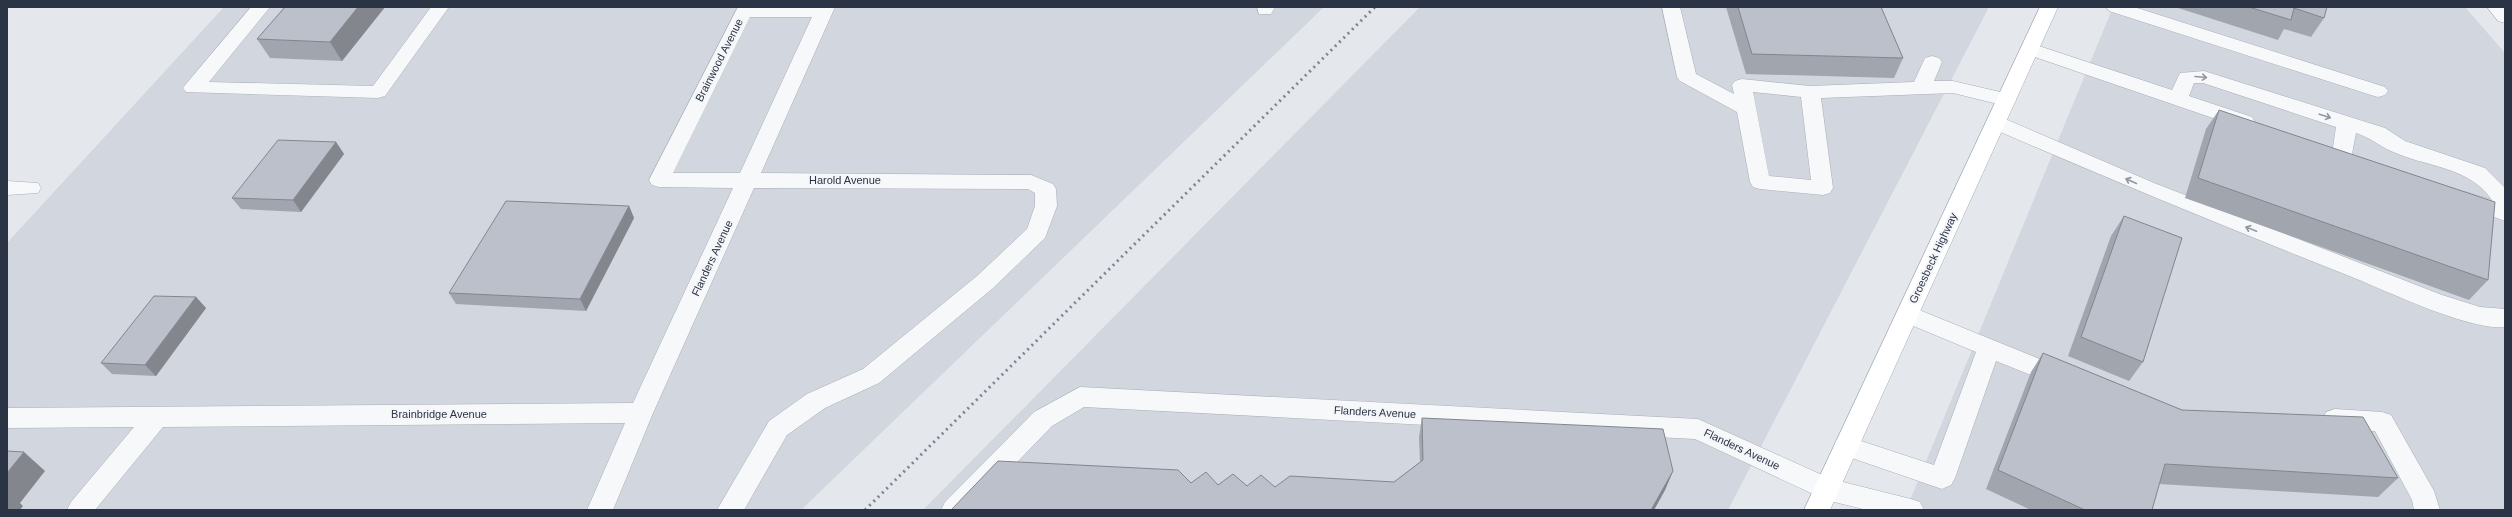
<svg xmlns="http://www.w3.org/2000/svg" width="2512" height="517" font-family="Helvetica,sans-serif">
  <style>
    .built { fill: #d2d6de }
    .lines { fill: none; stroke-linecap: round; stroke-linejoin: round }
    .minor-casing { stroke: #a9aeb7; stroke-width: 1 }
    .major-casing { stroke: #a3abb8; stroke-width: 1 }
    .minor { fill: #f7f8fa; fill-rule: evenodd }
    .major { fill: #fff; fill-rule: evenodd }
    .rail { stroke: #7d8696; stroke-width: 3; stroke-dasharray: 2 4; stroke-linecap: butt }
    .wall { fill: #a1a5ae }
    .shaded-wall { fill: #83868d }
    .building { fill: #bbc0ca; stroke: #83868d }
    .oneway { stroke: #9196a0 }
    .labels { text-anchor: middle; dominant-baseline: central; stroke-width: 4; stroke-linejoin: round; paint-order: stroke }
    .street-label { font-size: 11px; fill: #2b3445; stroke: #f4f6f9 }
  </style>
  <rect width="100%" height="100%" fill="#e4e7ec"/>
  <g class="built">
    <polygon points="224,7 1324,7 801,510 7,510 7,243"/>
    <polygon points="1420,7 1989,7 1728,510 923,510"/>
    <polygon points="2113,7 2465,7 2505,53 2505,510 1906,510"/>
  </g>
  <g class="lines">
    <g class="minor-casing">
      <g id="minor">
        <polygon points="251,7 270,7 209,82 373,86 431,7 449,7 385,96 378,98 186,92 183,88 186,84"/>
        <path d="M738,7H835L761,173L1031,175L1053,184L1056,189L1057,206L1045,238L993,288L879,383L825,408L787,435L744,510H717L769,421L807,394L863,369L977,276L1027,229L1035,206V193L1028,189L754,188L653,413L613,510H587L625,423L163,427L95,510H67L71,502L134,427L7,428V408L633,403L733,188L659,187L652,185L649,180ZM750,17H812L740,173H673Z"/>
        <polygon points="1257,7 1275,7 1271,14 1259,14"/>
        <path d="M1662,7H1680L1696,74L1734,94L1732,85L1735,81L1742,79L1810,86L1914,82L1925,58L1932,56L1939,58L1942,62L1934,81H1953L2013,95L2016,100L2013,105L2006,106L1953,93L1821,98L1833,188L1830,193L1823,195L1760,189L1753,187L1750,182L1737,112L1680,81L1677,77ZM1753,92L1801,97L1811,180L1769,176Z"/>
        <polygon points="2106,7 2134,7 2385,87 2388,91 2385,95 2378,97 2371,95 2109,11"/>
        <polygon points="2487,7 2505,7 2505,23 2498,21"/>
        <path d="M2030,43L2172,90L2180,73L2204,71L2385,128L2405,141L2485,168L2505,188V221L2459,204L2455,199L2459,194L2466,192L2492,200C2469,166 2425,167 2391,151C2378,145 2369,137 2356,133L2352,154L2349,159L2342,161L2335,159L2332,154L2336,127L2203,83H2194L2189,96L2252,117L2255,122L2252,127L2245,129L2023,53L2021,49L2023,45Z"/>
        <path d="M1996,115L2154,183L2442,295L2480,307L2505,309V327C2471,331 2391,293 2357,279C2233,230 2111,180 1989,127L1986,122L1989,117Z"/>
        <polygon points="7,181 38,183 41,188 38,193 7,195"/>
        <polygon points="1907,305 2069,371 2073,378 2069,385 2061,387 1996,361 1955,478 1951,485 1942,489 1837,453 1834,446 1837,439 1846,436 1934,465 1976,352 1899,320 1896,314 1899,308"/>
        <polygon points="1080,387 1698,419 1831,479 1911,499 1920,502 1924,510 1867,510 1826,500 1695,439 1084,407 1052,426 971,510 941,510 945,502 1034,412"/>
        <polygon points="2335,409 2382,412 2391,415 2434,491 2440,510 2414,510 2412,500 2375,431 2335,429 2326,426 2323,419 2326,412"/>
      </g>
    </g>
    <g class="major-casing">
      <polygon id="major" points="2040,7 2058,7 1830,510 1804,510"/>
    </g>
    <use href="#minor" class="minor"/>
    <use href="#major" class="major"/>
    <polyline class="rail" points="865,510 1375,7"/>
  </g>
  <g class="wall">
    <polygon points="285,7 385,7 342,61 270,58 257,39"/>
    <polygon points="1726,7 1881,7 1903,58 1894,78 1746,74"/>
    <polygon points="2175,7 2327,7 2324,18 2311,37 2284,29 2278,40"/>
    <polygon points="2219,110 2488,280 2469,300 2185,198 2206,129"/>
    <polygon points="336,142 344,154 301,212 241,209 232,198"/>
    <polygon points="629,206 634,218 586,311 456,304 449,293"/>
    <polygon points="2124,216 2143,362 2129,381 2068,356 2111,236"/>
    <polygon points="196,297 206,308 156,376 112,374 101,363"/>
    <polygon points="2043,353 2182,410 2398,478 2378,497 2159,484 2152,510 2031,510 1986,489 2031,372"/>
    <polygon points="1422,418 1673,471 1665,490 1654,510 1191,483 1275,487 1394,482 1420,462 1419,437"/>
  </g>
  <g class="shaded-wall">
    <polygon points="358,7 385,7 342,61 330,42"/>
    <polygon points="336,142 344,154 301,212 293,200"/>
    <polygon points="629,206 634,218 586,311 580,299"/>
    <polygon points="196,297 206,308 156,376 145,365"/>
    <polygon points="24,452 45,471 20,503 23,506 20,510 7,510 7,473"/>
    <polygon points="1673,471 1665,490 1654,510 1651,510"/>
  </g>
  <g class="building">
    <polygon points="285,7 358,7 330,42 257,39"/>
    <polygon points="1738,7 1881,7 1903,58 1752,54"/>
    <polygon points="2249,7 2327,7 2324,18 2294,8 2291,20"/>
    <polygon points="2219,110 2495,202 2488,280 2198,178"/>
    <polygon points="278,140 336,142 293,200 232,198"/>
    <polygon points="506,201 629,206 580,299 449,293"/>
    <polygon points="2124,216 2182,238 2143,362 2081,337"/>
    <polygon points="154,296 196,297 145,365 101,363"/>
    <polygon points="2043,353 2182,410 2363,417 2398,478 2165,464 2152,510 2085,510 1998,470"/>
    <polygon points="1422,418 1663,429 1673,471 1651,510 951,510 998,461 1178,470 1191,483 1206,472 1218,485 1233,474 1247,486 1261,475 1275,487 1290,476 1394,482 1423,460"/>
    <polygon points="7,451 24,452 7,473"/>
  </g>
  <defs><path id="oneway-shaft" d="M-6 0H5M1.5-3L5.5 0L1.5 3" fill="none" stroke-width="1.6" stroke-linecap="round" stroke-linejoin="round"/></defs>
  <g class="oneway">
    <use href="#oneway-shaft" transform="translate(2201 77) rotate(5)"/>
    <use href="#oneway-shaft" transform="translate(2325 116) rotate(18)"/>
    <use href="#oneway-shaft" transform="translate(2131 181) rotate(-156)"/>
    <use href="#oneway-shaft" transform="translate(2251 229) rotate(-158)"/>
  </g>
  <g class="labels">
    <g class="street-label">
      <text transform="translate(719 60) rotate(-63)">Brainwood Avenue</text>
      <text x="845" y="180">Harold Avenue</text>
      <text transform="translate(712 258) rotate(-65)">Flanders Avenue</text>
      <text transform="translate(1933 258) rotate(-65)">Groesbeck Highway</text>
      <text transform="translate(1375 412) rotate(3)">Flanders Avenue</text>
      <text x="439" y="414">Brainbridge Avenue</text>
      <text transform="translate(1742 449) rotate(25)">Flanders Avenue</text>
    </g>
  </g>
  <rect width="2512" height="517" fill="none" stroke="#2b3445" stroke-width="16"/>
</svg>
